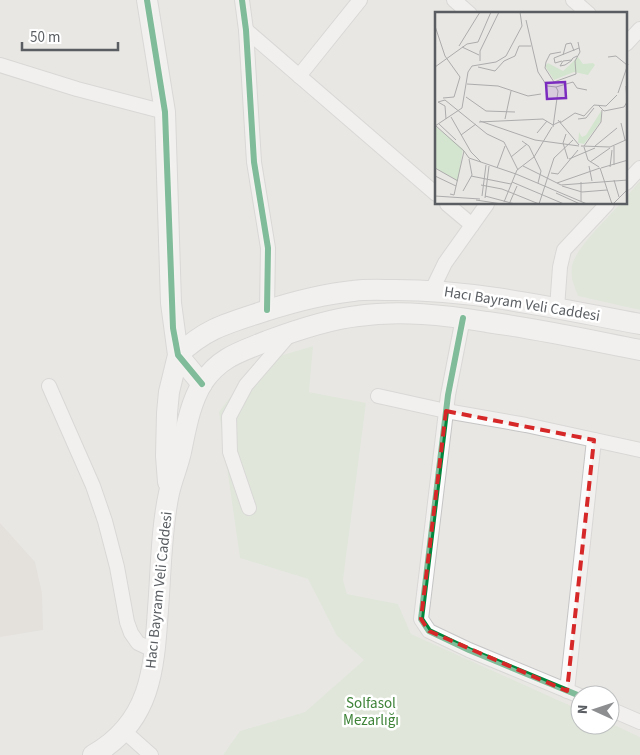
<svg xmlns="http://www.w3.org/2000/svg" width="640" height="755" font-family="'Source Sans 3',sans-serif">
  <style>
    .education { fill: #ddd9d3 }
    .green { fill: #d4e5cf }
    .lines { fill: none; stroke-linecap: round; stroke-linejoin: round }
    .street-casing { stroke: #c5c5c5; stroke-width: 16 }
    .secondary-casing { stroke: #c5c5c5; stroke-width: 22 }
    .street { stroke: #fcfbfb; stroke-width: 14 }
    .secondary { stroke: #fcfbfb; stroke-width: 20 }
    .cycleway-casing { stroke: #fff; stroke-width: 9 }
    .cycleway { stroke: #00873e; stroke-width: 6 }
    .marked { fill: none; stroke: #d62828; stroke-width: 4; stroke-dasharray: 10 6; stroke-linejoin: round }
    .labels { text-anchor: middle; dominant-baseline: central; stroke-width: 5; stroke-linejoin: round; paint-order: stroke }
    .street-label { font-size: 15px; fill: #5a5e62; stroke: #fff }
    .park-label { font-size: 15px; fill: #3e8338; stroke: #fff }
    .inset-road { fill: none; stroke: #acacac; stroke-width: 1 }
    .view { fill: #7b2cbf; fill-opacity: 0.15; stroke: #7b2cbf; stroke-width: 2.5 }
    .inset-edge { fill: none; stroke: #5a5e62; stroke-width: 2.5 }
  </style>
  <rect width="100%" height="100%" fill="#e9e7e4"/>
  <polygon class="education" points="0,523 35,562 42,593 43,630 0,637"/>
  <g class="green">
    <path d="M640,181V310L578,296C574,286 570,277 572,266C575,248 608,218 620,204H626V197Z"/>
    <polygon points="313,346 309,392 366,403 343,580 347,594 398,604 411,634 580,710 580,725 610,725 610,723 640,737 640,755 223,755 240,731 305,712 364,660 337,636 308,579 240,558 219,412 256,363"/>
  </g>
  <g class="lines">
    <g class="street-casing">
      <g id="street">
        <polyline points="242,0 246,30 254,162 268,248 267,310"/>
        <polyline points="454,0 470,14"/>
        <polyline points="573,0 589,14"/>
        <polyline points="246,30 436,194"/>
        <polyline points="626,44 640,29"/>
        <polyline points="0,65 77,89 165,112"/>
        <polyline points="299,76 360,0"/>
        <polyline points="626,183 640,168"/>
        <polyline points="447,204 472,225"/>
        <polyline points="432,290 445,263 487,204"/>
        <polyline points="557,308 560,267 564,250 607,204"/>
        <polyline points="463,318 448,395 421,619 429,631 469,650 580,696"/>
        <polyline points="49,386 93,486 105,521 117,567 127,622 131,633 138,643 155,651"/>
        <polyline points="378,396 446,411 526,425 640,450"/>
        <polyline points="249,508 230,452 229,417 246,385 290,334"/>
        <polyline points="567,691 594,440"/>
        <polyline points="610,709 640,722"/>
        <polyline points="124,731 151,755"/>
      </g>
    </g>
    <g class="secondary-casing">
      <g id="secondary">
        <polyline points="147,0 165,112 171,303 178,355 169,392 167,413 166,456 168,482"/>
        <path d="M178,355C206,328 228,323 265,311C293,302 324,294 353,291C367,289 382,290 395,290C478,290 559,309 640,324"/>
        <polyline points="178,355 202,384"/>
        <path d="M93,755C151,722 154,670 158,609C161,572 161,530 169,493C172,479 178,466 181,452C186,428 190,403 203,382C220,357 240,352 267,341C294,331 330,319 358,316C401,310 444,315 487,322C539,329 589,340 640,350"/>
      </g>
    </g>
    <use href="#street" class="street"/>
    <use href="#secondary" class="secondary"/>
    <g class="cycleway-casing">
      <g id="cycleway">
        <polyline points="147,0 165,112 173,328 178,355 202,384"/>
        <polyline points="242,0 246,30 254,162 268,248 267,310"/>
        <polyline points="463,318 448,395 421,619 429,631 469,650 580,696"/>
      </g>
    </g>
    <use href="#cycleway" class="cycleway"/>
  </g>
  <path d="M0 0H640V755H0ZM446,411L594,440L567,691L429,631L421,619Z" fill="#e9e7e4" fill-opacity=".55" fill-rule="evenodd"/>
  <path class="marked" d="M446,411L594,440L567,691L429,631L421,619Z"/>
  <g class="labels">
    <g class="street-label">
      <text transform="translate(522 304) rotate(9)">Hacı Bayram Veli Caddesi</text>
      <text transform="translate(159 590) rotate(-84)">Hacı Bayram Veli Caddesi</text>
    </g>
    <g class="park-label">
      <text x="371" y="703">Solfasol<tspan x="371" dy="17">Mezarlığı</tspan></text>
    </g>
  </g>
  <g transform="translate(435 12)">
    <rect width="192" height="192" fill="#e9e7e4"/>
    <path d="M143,45L148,52L158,51L160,53L153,63L139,60L119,68L110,54L113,51L128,59ZM166,99V109L149,132L143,131L144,120L147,125L151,123ZM0,114L28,137L23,169L0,156Z" fill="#d4e5cf"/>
    <path class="inset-road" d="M91,8L103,60L112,74L121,75L123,79L118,115M0,14L10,44L25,65L19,85L8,86M24,34L45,0M27,35L44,43M126,40L115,42L111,50L110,56L119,70L141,62L140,49L145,40L143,30M128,43L131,32L136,31L139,39M173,45L181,44L192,53M137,48L128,49L125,54L130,53L136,49L137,48V47L138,46L142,44M45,49V39L64,0M127,49L120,51L119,46L144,36M0,55L32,32L43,30L56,0M43,55L60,59L69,49L80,44L84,34H96M32,72L63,74L93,84L106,82M121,75L138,70L142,76L152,78M183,81L193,52M31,85L51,99L80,100M3,90L10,94L11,107M3,90L10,88L52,122L69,130L83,158M163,93L169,99L189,95L192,90L191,74M16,105L36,140L46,150M70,107L76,79M143,107L151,106L159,96M123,108L144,133M45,109L100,128L144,134M44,110L108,107L118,113L126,109M125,111L140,101L149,104L159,93L171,94L182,83M186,111L190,128M4,112L21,128M0,114L27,96L33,60L37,54L61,50L71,44L87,14L85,0M1,114L29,139L19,183L15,182M102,121L112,109M131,122L128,131L133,147M26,123L41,112M87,129L94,134L106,159L103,171M146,134L175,135L193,127M149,134L166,110L167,98M160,134L182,116M149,135L153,148L164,155M29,139L34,146L81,162L152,192M76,145L92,132M134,147L160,136M155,150L175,136M179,153V134M88,154L126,173L193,168M154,154L157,169M175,155L177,138M0,156L23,169M62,156L70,134M165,156L177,192M166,156L193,148M116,161L123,162L143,138M0,164L21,174M36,164L76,172M179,168L184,185M77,170L129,192M122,171L165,156M46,173L67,177L104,192M127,174L147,180L172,178M28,179L37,163L34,147M121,181L145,192M0,184L45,187M47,184L51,153M50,184L80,192M50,186L54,154M41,188L67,192M146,189V170M69,190L82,158L99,145L117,115M75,190L82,174M0,192H20M104,192L119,146L138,128M178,192L193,177"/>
    <path class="view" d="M130,70L131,86L112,87L111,71Z"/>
    <rect width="192" height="192" class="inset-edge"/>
  </g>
  <g transform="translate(595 710) rotate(273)"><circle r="24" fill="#ffffff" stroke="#bdbfc0"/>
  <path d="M0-4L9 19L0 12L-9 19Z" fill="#8c8e90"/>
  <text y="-8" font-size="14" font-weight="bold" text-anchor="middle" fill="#5a5e62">N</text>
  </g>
  <path d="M22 42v8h96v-8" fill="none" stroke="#5a5e62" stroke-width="2.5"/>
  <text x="30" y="42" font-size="15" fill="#5a5e62" stroke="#ffffff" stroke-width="4" paint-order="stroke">50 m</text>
</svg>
